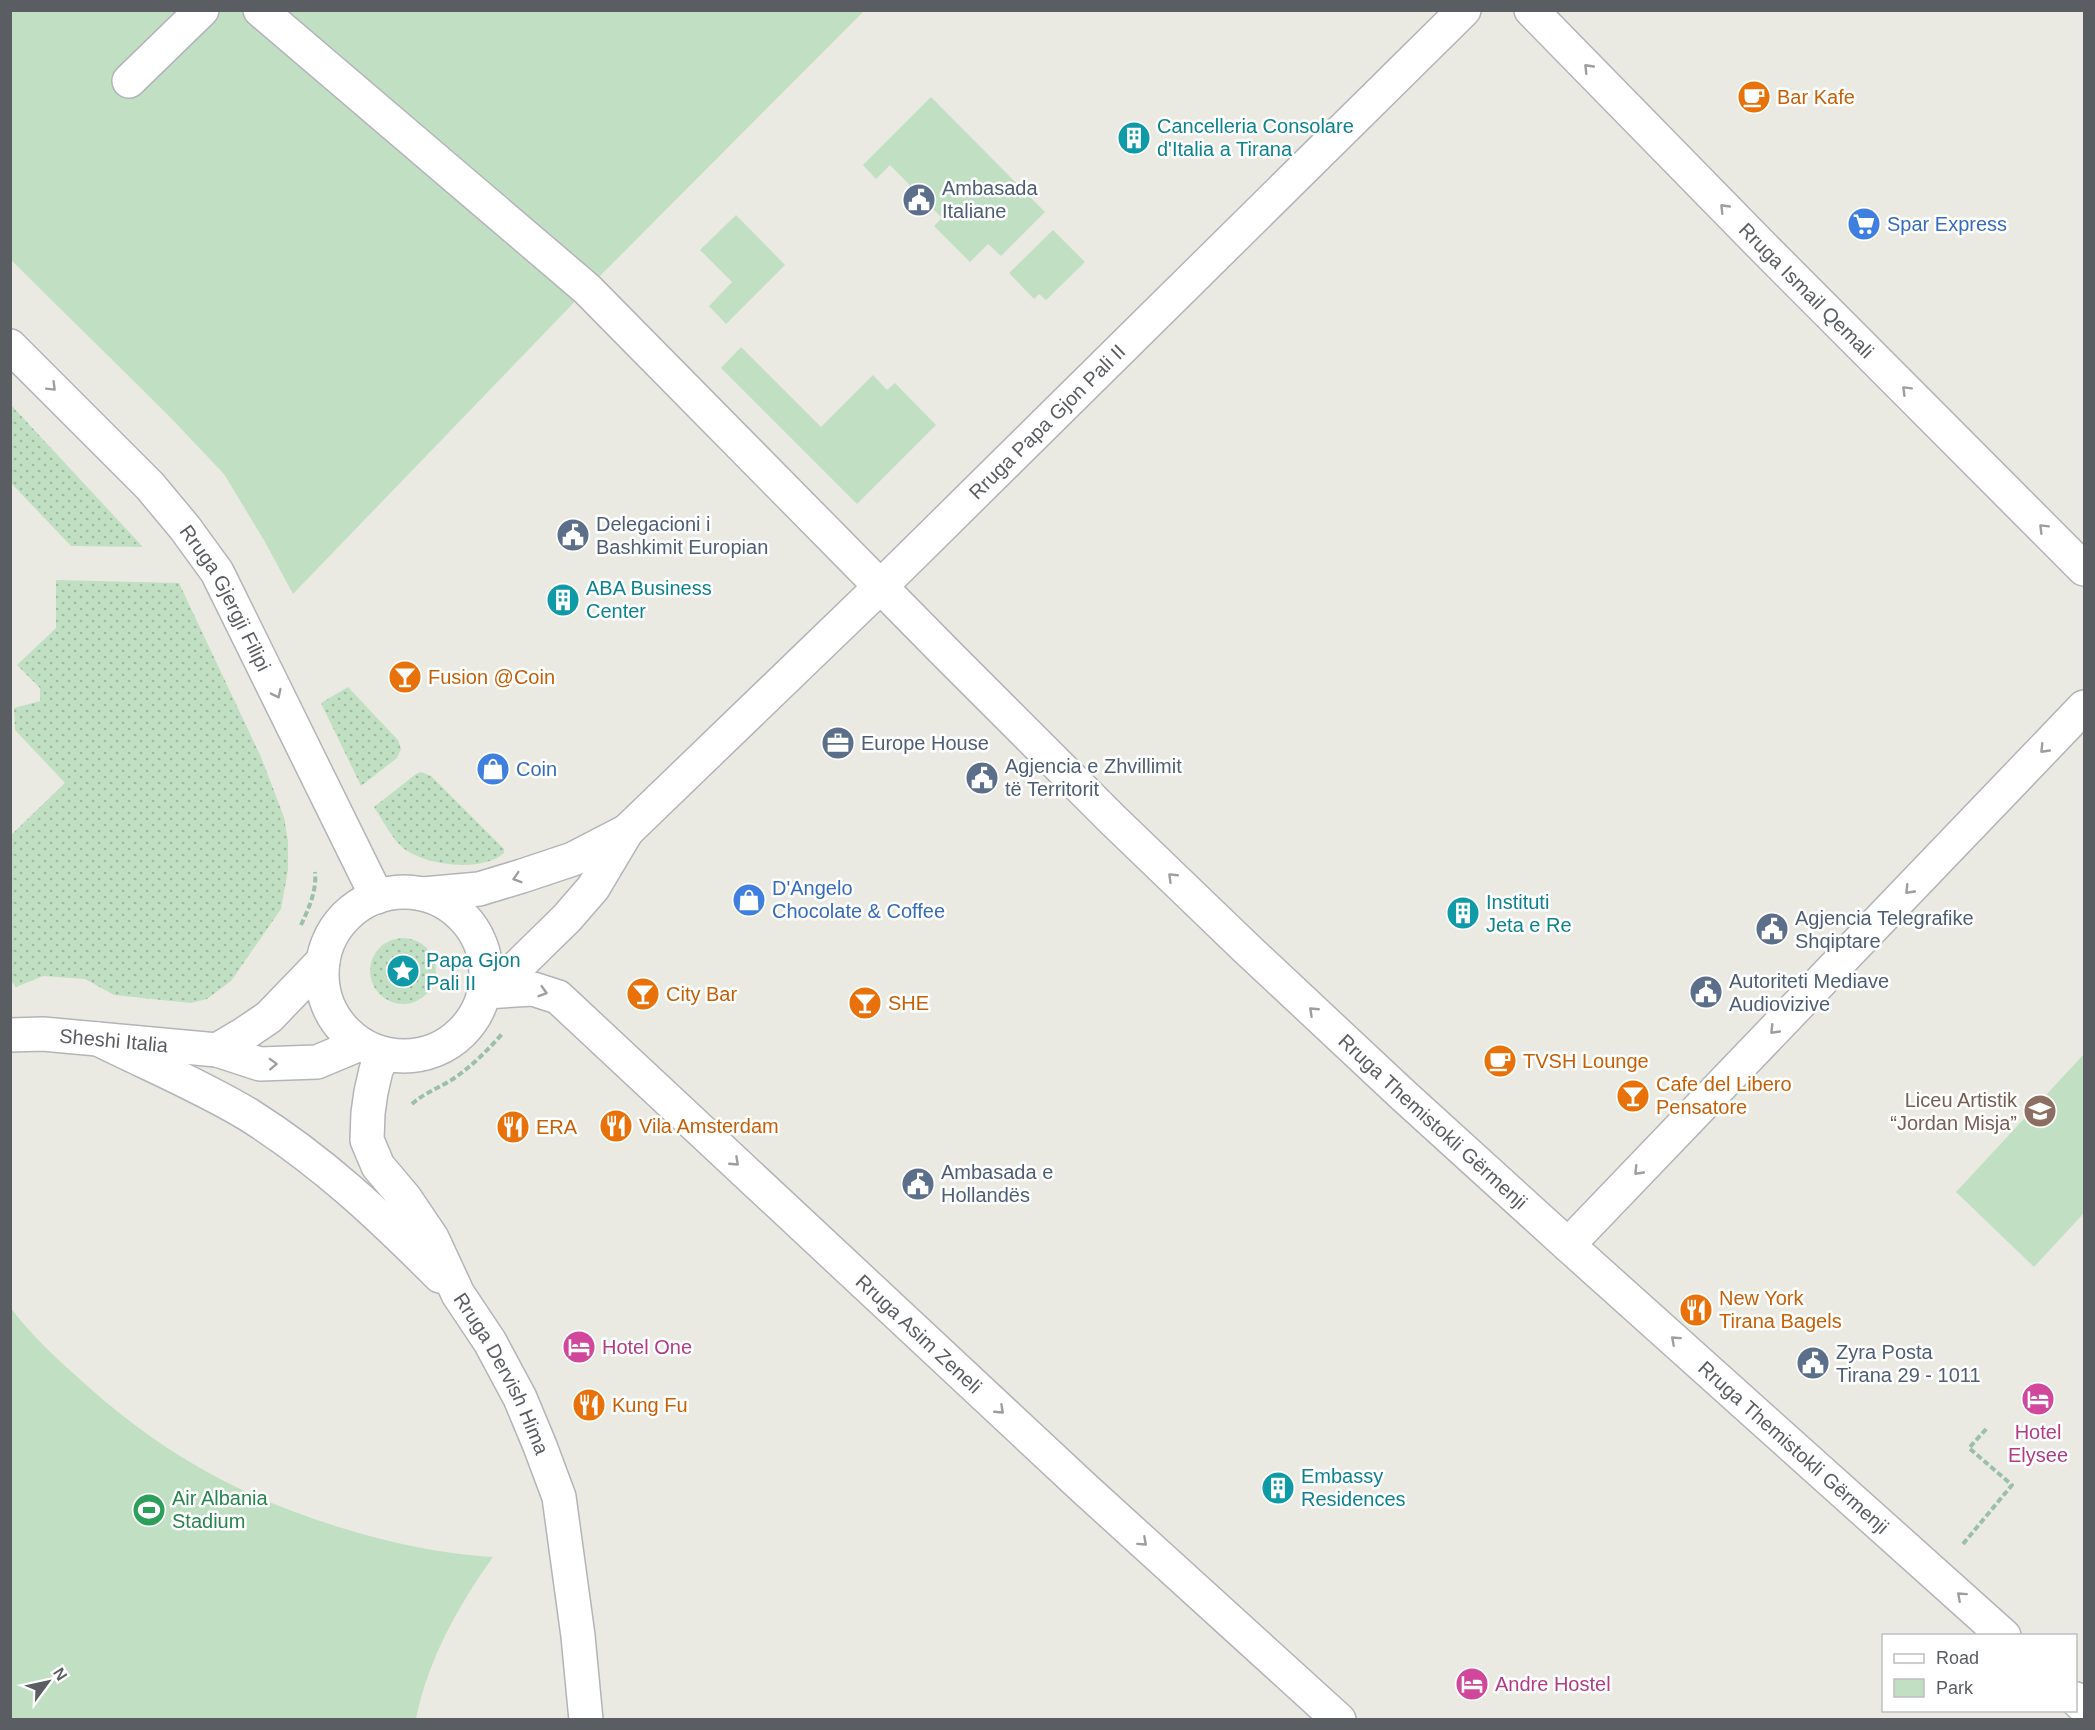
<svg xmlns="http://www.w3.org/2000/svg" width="2095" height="1730" font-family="Helvetica,sans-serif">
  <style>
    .grass { fill: url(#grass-dots) }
    .green { fill: #c1e0c3 }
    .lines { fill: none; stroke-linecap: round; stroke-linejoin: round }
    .minor-casing { stroke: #b3b4b8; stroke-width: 36 }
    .path { stroke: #9bc0a8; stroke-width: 4; stroke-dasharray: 6 3; stroke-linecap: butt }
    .minor { stroke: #fff; stroke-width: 33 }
    .oneway { stroke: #9c9ea0 }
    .labels { text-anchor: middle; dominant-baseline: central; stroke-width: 5; stroke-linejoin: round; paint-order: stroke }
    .food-label { font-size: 20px; fill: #c56008; stroke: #fff; text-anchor: start }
    .culture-label { font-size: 20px; fill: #0d838f; stroke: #fff; text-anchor: start }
    .service-label { font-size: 20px; fill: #4e5e75; stroke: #fff; text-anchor: start }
    .shop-label { font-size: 20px; fill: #366cbe; stroke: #fff; text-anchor: start }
    .street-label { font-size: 20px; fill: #5a5d61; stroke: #fff }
    .education-label { font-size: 20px; fill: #785e54; stroke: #fff; text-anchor: end }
    .hotel-label { font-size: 20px; fill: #b23c85; stroke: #fff; text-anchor: start }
    .leisure-label { font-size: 20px; fill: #27864d; stroke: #fff; text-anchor: start }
  </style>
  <defs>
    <pattern id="grass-dots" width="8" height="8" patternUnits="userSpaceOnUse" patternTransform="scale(1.5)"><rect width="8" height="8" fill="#c1e0c3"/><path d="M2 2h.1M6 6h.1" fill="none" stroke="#a0b9a2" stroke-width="1.8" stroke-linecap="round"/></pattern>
  </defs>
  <rect width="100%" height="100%" fill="#ebeae2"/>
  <g class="grass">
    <polygon points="11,405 143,547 71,546 11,483"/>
    <polygon points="56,580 179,583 261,757 284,817 288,841 288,870 281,909 231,981 207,999 191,1003 114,995 85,979 43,976 16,987 11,981 11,835 65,783 15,730 14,708 40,701 40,688 17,665 56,628"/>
    <polygon points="348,687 398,740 401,749 397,758 361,786 321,703"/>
    <path d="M421,772L431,776L504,849V853C483,873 420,866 400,845C390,835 382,819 374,807L416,774Z"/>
    <circle cx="403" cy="971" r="33"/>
  </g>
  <g class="green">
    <polygon points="10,11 864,11 587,289 293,594 265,542 224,474 167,414 11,260"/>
    <polygon points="931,97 1045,212 1001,256 988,244 970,262 934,226 942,218 890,165 876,179 863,165"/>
    <polygon points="736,215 785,265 726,324 709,306 732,282 700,250"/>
    <polygon points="1053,230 1085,262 1046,300 1039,294 1034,299 1009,273"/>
    <polygon points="741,347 821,427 873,375 887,390 895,383 936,425 857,504 721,368"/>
    <polygon points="2084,1054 2084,1213 2034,1267 1956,1192"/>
    <path d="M10,1307C31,1335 57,1359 83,1382C161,1453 241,1497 342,1528C391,1543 441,1554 493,1557C458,1606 428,1660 416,1719H11Z"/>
  </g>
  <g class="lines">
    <g class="minor-casing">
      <g id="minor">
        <path id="s1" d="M260,10L587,289L949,656L1112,819L1246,948L1403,1095L1568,1245L2004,1636"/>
        <path id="s2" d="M1531,10L1765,249L2084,569"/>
        <polyline points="129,81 202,10"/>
        <path id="s3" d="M10,346L150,486L185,528L217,572L377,897"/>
        <circle cx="404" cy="974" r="82"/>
        <polyline points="423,894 479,889 522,876 573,859 627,831"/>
        <path id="s4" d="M486,988L516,968L567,918L593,888L627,831L880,587L1464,10"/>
        <path id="s5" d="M485,992L533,989L558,997L1085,1489L1339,1720"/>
        <path id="s6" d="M10,1035L43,1034L217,1050L260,1064L317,1062L360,1044"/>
        <path d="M98,1039C148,1064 201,1086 249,1115C322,1161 379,1215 440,1276"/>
        <polyline points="217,1050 244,1034 269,1017 323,961"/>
        <path id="s7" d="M384,1054L376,1070L371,1092L368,1113L367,1140L378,1166L405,1198L432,1238L458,1294L490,1342L520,1398L540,1446L559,1497L578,1636L586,1720"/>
        <polyline points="1568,1245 2084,707"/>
        <polyline points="2076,1699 2084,1707"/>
      </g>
    </g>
    <g class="path">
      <path d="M301,925C309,908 317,890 315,872"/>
      <path d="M412,1104C424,1093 439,1088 453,1079C472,1066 487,1051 502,1034"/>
      <polyline points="1963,1544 2012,1485 1969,1448 1988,1427"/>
    </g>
    <use href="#minor" class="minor"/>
  </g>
  <defs><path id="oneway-chevron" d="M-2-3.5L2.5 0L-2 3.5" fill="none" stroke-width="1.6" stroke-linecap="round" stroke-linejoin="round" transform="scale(1.5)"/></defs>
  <g class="oneway">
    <use href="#oneway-chevron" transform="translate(1588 68) rotate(-134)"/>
    <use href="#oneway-chevron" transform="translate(1724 208) rotate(-134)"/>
    <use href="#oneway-chevron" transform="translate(52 387) rotate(45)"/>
    <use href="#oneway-chevron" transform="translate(1906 390) rotate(-135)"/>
    <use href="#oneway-chevron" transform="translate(2043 528) rotate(-135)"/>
    <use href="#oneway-chevron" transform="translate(277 694) rotate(64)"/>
    <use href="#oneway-chevron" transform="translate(2044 749) rotate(134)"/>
    <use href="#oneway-chevron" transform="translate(1172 877) rotate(-136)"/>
    <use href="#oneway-chevron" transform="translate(517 878) rotate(163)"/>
    <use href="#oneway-chevron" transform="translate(1909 890) rotate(134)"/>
    <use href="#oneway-chevron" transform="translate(543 992) rotate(16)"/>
    <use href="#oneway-chevron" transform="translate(1313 1011) rotate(-137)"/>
    <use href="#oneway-chevron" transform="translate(1774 1030) rotate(134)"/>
    <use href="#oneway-chevron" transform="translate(273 1064) rotate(-2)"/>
    <use href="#oneway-chevron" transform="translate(735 1162) rotate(43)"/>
    <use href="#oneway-chevron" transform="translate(1638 1171) rotate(134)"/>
    <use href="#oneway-chevron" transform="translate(1675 1340) rotate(-138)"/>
    <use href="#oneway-chevron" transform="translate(1000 1410) rotate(43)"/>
    <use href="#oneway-chevron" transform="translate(1143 1542) rotate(42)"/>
    <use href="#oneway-chevron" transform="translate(1961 1596) rotate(-138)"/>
  </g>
  <defs>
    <g id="cafe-disc" transform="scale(1.725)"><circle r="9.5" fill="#e8710a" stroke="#fff"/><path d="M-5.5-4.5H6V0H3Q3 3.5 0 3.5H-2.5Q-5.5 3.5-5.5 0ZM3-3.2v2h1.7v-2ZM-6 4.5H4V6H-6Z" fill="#fff"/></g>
    <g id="building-disc" transform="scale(1.725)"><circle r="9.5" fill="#0f9aa8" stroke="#fff"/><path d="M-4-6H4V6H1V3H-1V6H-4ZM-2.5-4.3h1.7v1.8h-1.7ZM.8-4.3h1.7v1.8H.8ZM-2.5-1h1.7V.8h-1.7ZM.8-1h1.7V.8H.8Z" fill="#fff"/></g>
    <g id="civic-disc" transform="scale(1.725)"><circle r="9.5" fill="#5c6f8a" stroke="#fff"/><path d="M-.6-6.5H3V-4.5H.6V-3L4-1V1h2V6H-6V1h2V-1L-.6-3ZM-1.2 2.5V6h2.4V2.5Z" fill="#fff"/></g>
    <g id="supermarket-disc" transform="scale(1.725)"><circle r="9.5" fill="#3f7fe0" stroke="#fff"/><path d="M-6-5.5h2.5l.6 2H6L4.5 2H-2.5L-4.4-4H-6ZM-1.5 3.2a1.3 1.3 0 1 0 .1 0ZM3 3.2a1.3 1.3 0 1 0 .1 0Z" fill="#fff"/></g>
    <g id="bar-disc" transform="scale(1.725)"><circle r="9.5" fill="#e8710a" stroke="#fff"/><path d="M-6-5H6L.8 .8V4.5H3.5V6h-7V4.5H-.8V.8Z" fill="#fff"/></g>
    <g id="office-disc" transform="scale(1.725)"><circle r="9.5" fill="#5c6f8a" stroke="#fff"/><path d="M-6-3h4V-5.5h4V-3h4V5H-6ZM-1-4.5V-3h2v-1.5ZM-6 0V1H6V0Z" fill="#fff"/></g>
    <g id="shop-disc" transform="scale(1.725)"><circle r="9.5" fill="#3f7fe0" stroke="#fff"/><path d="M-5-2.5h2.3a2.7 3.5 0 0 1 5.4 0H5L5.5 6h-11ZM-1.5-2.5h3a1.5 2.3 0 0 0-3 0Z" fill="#fff"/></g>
    <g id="sight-disc" transform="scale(1.725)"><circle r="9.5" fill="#0f9aa8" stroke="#fff"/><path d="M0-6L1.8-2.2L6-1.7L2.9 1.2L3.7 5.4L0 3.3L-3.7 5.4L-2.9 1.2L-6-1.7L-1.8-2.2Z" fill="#fff"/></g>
    <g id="school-disc" transform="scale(1.725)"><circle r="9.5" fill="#8d6e63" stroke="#fff"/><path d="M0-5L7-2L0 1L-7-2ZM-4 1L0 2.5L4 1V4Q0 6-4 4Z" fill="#fff"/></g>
    <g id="restaurant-disc" transform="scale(1.725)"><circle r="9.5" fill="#e8710a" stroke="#fff"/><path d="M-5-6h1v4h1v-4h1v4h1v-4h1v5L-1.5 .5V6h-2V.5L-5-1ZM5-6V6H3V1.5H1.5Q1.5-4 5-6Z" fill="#fff"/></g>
    <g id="hotel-disc" transform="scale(1.725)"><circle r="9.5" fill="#d1479c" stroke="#fff"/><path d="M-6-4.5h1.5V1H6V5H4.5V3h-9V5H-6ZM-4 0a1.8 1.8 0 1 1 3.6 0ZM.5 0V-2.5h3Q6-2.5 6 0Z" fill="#fff"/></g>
    <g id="stadium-disc" transform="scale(1.725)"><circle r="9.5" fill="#2e9e5b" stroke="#fff"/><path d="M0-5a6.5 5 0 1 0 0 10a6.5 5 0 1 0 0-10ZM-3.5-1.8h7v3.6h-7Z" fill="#fff"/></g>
  </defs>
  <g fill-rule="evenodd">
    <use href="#cafe-disc" x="1754" y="97"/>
    <use href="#building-disc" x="1134" y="138"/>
    <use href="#civic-disc" x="919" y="200"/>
    <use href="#supermarket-disc" x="1864" y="224"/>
    <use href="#civic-disc" x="573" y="535"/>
    <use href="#building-disc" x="563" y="600"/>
    <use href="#bar-disc" x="405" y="677"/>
    <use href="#office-disc" x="838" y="743"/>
    <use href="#shop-disc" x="493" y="769"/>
    <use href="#civic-disc" x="982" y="778"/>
    <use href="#shop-disc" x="749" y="900"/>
    <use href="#building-disc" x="1463" y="913"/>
    <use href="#civic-disc" x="1772" y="929"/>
    <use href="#sight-disc" x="403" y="971"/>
    <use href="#civic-disc" x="1706" y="992"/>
    <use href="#bar-disc" x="643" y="994"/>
    <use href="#bar-disc" x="865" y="1003"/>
    <use href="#cafe-disc" x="1500" y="1061"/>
    <use href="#bar-disc" x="1633" y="1096"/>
    <use href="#school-disc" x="2040" y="1111"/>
    <use href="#restaurant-disc" x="616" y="1126"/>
    <use href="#restaurant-disc" x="513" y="1127"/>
    <use href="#civic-disc" x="918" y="1184"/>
    <use href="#restaurant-disc" x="1696" y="1310"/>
    <use href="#hotel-disc" x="579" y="1347"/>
    <use href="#civic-disc" x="1813" y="1363"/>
    <use href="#hotel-disc" x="2038" y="1399"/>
    <use href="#restaurant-disc" x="589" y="1405"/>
    <use href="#building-disc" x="1278" y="1488"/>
    <use href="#stadium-disc" x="149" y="1510"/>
    <use href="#hotel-disc" x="1472" y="1684"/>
  </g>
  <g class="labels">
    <g class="food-label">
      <text x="1777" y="97">Bar Kafe</text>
      <text x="428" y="677">Fusion @Coin</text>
      <text x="666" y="994">City Bar</text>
      <text x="888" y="1003">SHE</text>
      <text x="1523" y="1061">TVSH Lounge</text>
      <text x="1656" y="1084">Cafe del Libero<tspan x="1656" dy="23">Pensatore</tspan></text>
      <text x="639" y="1126">Vila Amsterdam</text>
      <text x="536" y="1127">ERA</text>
      <text x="1719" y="1298">New York<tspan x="1719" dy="23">Tirana Bagels</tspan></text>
      <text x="612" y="1405">Kung Fu</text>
    </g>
    <g class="culture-label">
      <text x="1157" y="126">Cancelleria Consolare<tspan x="1157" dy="23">d'Italia a Tirana</tspan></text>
      <text x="586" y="588">ABA Business<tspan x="586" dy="23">Center</tspan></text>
      <text x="1486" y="902">Instituti<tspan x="1486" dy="23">Jeta e Re</tspan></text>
      <text x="426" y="960">Papa Gjon<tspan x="426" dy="23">Pali II</tspan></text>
      <text x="1301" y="1476">Embassy<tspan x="1301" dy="23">Residences</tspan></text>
    </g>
    <g class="service-label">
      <text x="942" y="188">Ambasada<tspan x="942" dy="23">Italiane</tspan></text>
      <text x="596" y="524">Delegacioni i<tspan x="596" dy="23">Bashkimit Europian</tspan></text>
      <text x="861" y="743">Europe House</text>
      <text x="1005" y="766">Agjencia e Zhvillimit<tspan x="1005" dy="23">të Territorit</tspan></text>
      <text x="1795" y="918">Agjencia Telegrafike<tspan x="1795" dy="23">Shqiptare</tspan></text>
      <text x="1729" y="981">Autoriteti Mediave<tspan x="1729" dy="23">Audiovizive</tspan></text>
      <text x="941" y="1172">Ambasada e<tspan x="941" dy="23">Hollandës</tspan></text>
      <text x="1836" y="1352">Zyra Posta<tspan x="1836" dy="23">Tirana 29 - 1011</tspan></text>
    </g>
    <g class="shop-label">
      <text x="1887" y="224">Spar Express</text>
      <text x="516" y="769">Coin</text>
      <text x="772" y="888">D'Angelo<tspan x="772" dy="23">Chocolate &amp; Coffee</tspan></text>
    </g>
    <g class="street-label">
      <text stroke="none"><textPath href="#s2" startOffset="393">Rruga Ismail Qemali</textPath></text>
      <text stroke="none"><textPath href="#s4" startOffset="800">Rruga Papa Gjon Pali II</textPath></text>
      <text stroke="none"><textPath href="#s3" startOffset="334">Rruga Gjergji Filipi</textPath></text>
      <text stroke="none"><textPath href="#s6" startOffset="104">Sheshi Italia</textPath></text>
      <text stroke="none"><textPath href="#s1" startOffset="1617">Rruga Themistokli Gërmenji</textPath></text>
      <text stroke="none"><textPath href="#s5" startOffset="568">Rruga Asim Zeneli</textPath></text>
      <text stroke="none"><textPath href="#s7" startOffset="360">Rruga Dervish Hima</textPath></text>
      <text stroke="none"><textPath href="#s1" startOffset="2103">Rruga Themistokli Gërmenji</textPath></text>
    </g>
    <g class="education-label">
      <text x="2017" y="1100">Liceu Artistik<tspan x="2017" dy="23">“Jordan Misja”</tspan></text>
    </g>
    <g class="hotel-label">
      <text x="602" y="1347">Hotel One</text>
      <text x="2038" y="1432" text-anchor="middle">Hotel<tspan x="2038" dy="23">Elysee</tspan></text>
      <text x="1495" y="1684">Andre Hostel</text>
    </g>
    <g class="leisure-label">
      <text x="172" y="1498">Air Albania<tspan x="172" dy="23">Stadium</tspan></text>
    </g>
  </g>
  <rect width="2095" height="1730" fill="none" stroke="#5a5d61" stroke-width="24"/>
  <rect x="1882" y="1634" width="195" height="78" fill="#ffffff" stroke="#bdbec0" stroke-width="1.5"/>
  <rect x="1894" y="1654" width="30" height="9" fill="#ffffff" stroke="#bdbec0" stroke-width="1.5"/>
  <text x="1936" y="1664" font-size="18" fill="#5a5d61">Road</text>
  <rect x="1894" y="1679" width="30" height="18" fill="#c1e0c3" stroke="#bdbec0" stroke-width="1.5"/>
  <text x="1936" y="1694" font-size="18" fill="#5a5d61">Park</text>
  <g transform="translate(48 1682) rotate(57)" stroke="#ffffff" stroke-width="4.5" paint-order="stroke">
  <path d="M0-4.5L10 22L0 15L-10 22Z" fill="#5a5d61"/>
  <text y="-9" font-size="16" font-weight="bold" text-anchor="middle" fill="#5a5d61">N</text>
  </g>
</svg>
